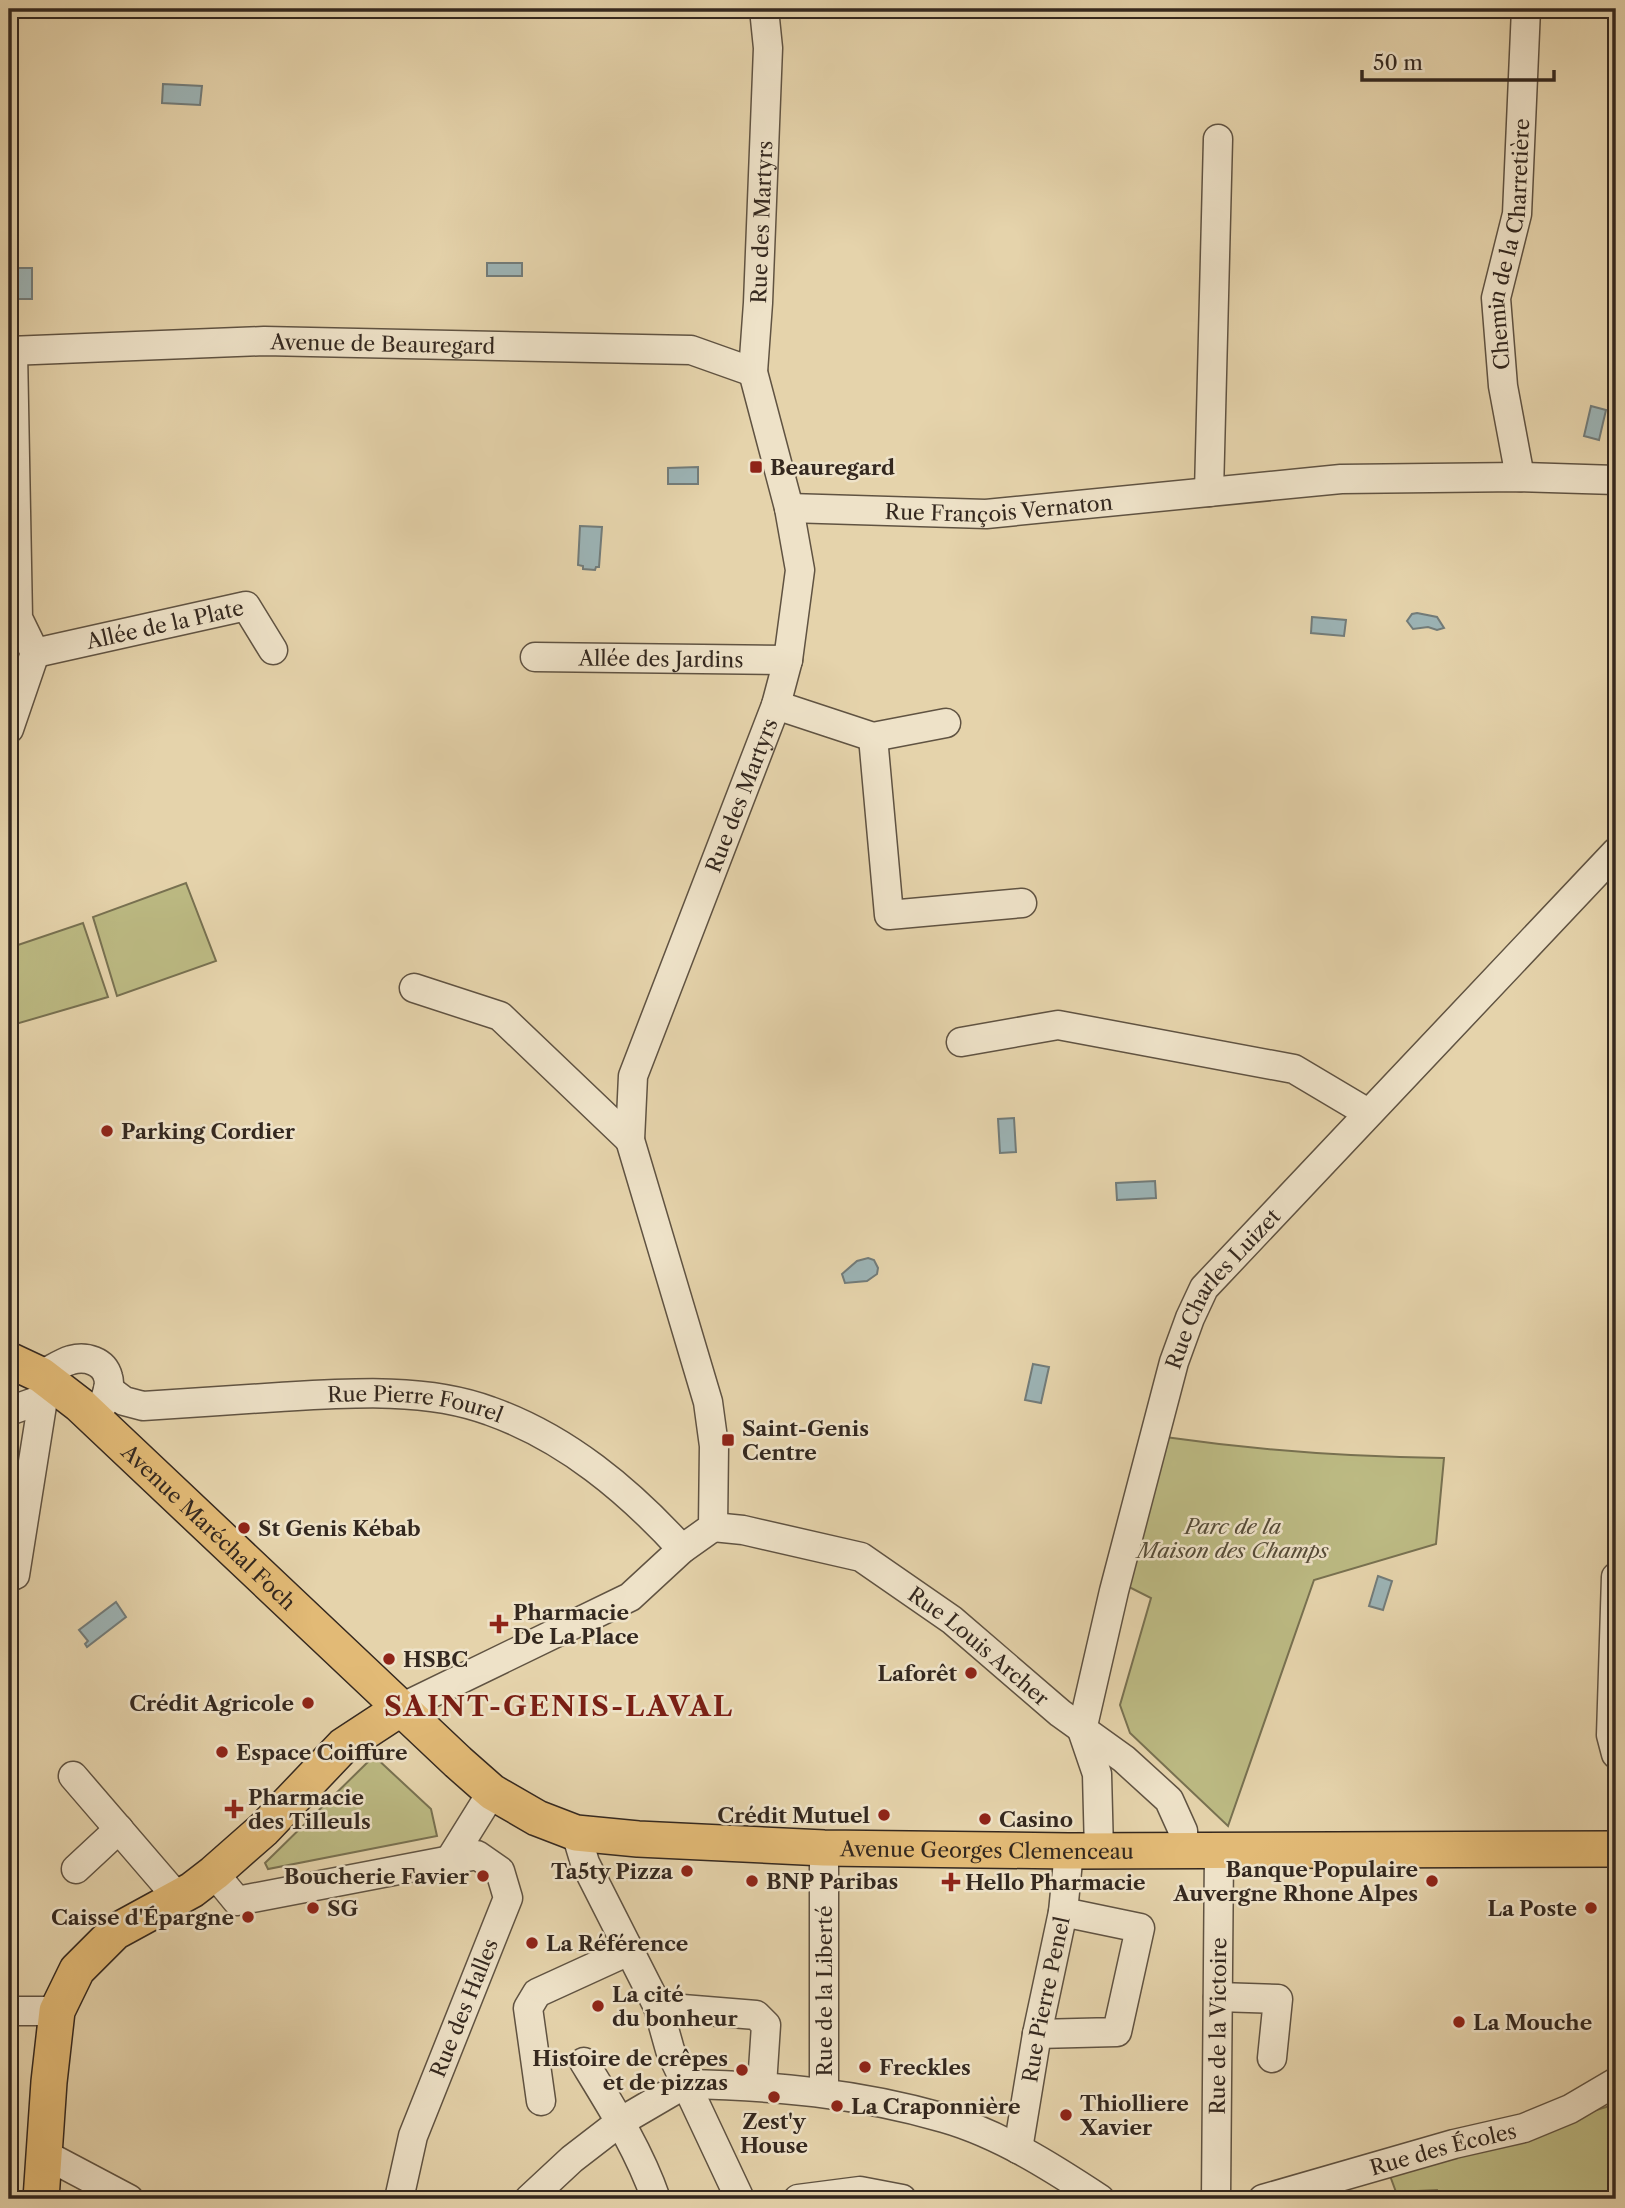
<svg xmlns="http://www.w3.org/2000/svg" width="1625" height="2208" font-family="'Libre Caslon Text',serif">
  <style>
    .green { fill: #bcba83; stroke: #787151; stroke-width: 2 }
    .water { fill: #9cb4b6; stroke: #727c7a; stroke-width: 2 }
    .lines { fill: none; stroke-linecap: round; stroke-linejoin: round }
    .minor-casing { stroke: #605342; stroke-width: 31 }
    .major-casing { stroke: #34281f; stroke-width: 38 }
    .minor { stroke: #eee2c8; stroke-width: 28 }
    .major { stroke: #e2ba76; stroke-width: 35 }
    .poi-dot { fill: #8f2418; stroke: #eee2c8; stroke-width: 2.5 }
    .labels { text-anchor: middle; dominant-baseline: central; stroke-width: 5; stroke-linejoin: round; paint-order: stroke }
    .street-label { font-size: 21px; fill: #34281f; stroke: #eee2c8 }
    .poi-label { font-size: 21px; font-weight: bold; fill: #34281f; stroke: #eee2c8; text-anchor: start }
    .park-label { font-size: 21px; font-style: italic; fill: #564c38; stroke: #eee2c8 }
    .district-label { font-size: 28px; font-weight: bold; letter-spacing: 2px; fill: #7a1f14; stroke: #eee2c8 }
  </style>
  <rect width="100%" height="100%" fill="#e5d3ab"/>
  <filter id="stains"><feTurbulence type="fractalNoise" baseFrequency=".00286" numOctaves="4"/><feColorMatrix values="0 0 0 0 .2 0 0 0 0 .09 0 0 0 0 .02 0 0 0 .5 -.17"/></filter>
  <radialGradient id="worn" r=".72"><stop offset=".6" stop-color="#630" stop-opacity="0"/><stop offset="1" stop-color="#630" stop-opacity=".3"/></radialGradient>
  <g class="green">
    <polygon points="186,883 216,961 117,996 93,917"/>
    <polygon points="83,923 108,997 9,1026 9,948"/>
    <path d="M1165,1437C1256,1450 1351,1457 1444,1458L1436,1544L1314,1580L1228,1826L1130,1733L1120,1705L1151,1598L1125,1585Z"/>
    <polygon points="374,1756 431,1809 437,1836 268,1869 265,1863"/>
    <polygon points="1616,2104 1616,2199 1439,2199 1437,2190 1396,2192 1389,2173"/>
  </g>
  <g class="water">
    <polygon points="163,84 202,86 200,105 162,103"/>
    <rect x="487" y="263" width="35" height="13"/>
    <rect x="17" y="268" width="15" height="31"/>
    <polygon points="1591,406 1606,410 1599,440 1584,436"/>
    <polygon points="698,467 698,484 668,484 668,468"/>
    <polygon points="580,526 602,527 599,567 596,567 595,570 583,569 583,566 578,565"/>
    <polygon points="1417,613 1437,617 1444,628 1437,630 1428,627 1413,629 1407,621 1412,614"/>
    <polygon points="1312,617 1346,620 1344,636 1311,633"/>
    <polygon points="1014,1118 1016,1152 1000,1153 998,1119"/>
    <polygon points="1155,1181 1156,1198 1117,1200 1116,1183"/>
    <polygon points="868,1258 874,1260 878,1268 877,1274 867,1281 845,1283 842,1274 857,1261"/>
    <polygon points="1033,1364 1049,1367 1041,1403 1025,1400"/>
    <polygon points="1378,1576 1392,1581 1383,1610 1369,1606"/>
    <polygon points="116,1602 126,1617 87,1647 85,1644 88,1641 79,1630"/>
  </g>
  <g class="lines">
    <g class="minor-casing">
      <g id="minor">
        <path id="s1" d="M9,351L264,341L691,350L753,372"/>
        <path id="s2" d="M13,351L18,618L35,653L246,606L273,650"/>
        <path id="s3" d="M1520,477L1503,386L1496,298L1517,214L1526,9"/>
        <polyline points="1209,492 1218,139"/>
        <path id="s4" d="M789,508L986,514L1341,479L1520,477L1616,480"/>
        <path id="s5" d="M535,657L788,660"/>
        <polyline points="776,705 873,737 946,723"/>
        <polyline points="9,729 35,653"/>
        <polyline points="873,737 889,915 1022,903"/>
        <polyline points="414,988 500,1016 630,1140"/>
        <polyline points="961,1042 1058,1025 1294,1069 1368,1113"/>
        <path d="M41,1375C51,1370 61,1363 71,1360C86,1356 104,1361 108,1377C111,1386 106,1396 103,1404"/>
        <path id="s6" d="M108,1389L124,1401L143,1406C189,1403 234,1400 280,1397C347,1393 427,1387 490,1411C566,1438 628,1490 682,1549"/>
        <polyline points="9,1411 43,1399 56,1389"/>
        <path id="s7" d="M713,1527L743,1530L861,1557L952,1620L1060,1713L1124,1759L1169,1800L1183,1831L1184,1851"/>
        <polyline points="15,1575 43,1399"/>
        <polyline points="1616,1577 1611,1735 1616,1754"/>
        <path id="s8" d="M401,1708L630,1597L682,1549L713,1527L714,1446L708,1402L630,1140L633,1076L776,705L788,660L800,570L789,508L753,372L758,303L768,48L764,9"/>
        <polyline points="73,1776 178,1898"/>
        <polyline points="576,1833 585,1863 658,2007 670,2050 740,2199"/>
        <polyline points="824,1848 824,2091"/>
        <path id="s9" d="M1099,1851L1097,1774L1082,1730L1114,1591L1174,1362L1190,1318L1204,1288L1616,852"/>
        <polyline points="451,1858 492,1792"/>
        <polyline points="76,1869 119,1829"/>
        <polyline points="214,1873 237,1901 477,1855 500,1871 508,1898 413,2136 399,2199"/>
        <polyline points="1218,1997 1278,1999 1272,2058"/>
        <polyline points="658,2007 756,2015 766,2025 762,2085"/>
        <polyline points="9,2011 57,2011"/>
        <polyline points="1037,2034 1117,2032 1140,1928 1063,1912"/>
        <path d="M584,2062C611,2106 639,2150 656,2199"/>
        <path d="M685,2084C775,2086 857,2093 944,2118C1000,2134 1053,2168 1100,2199"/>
        <polyline points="541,2101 528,2008 537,1993 631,1950"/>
        <path id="s10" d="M1018,2149L1037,2034L1063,1912L1069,1851"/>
        <polyline points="44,2154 129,2199"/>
        <polyline points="529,2199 572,2159 620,2122 685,2084"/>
        <polyline points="798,2199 860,2191 902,2199"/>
        <path id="s11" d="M1216,2199L1219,1851"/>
        <path id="s12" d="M1263,2199L1454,2144L1524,2128L1570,2109L1616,2082"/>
      </g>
    </g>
    <g class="major-casing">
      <g id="major">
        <path id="s13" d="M9,1360L41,1375L80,1405L458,1762L492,1792L537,1818L576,1833L638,1839L824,1848L1069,1851L1616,1849"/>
        <polyline points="41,2199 49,2082 57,2011 77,1970 115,1932 192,1890 214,1873 264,1829 343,1746 401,1708"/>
      </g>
    </g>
    <use href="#minor" class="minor"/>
    <use href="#major" class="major"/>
  </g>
  <g class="poi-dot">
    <rect x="749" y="460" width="14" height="14" rx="3.5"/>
    <circle cx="107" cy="1131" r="7"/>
    <rect x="721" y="1433" width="14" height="14" rx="3.5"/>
    <circle cx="244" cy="1528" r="7"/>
    <path d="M495.5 1613.5h7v7h7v7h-7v7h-7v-7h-7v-7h7z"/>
    <circle cx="389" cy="1659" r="7"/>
    <circle cx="971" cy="1673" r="7"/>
    <circle cx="308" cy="1703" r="7"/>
    <circle cx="222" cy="1752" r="7"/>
    <path d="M230.5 1798.5h7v7h7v7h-7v7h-7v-7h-7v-7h7z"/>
    <circle cx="884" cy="1815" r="7"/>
    <circle cx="985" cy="1819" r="7"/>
    <circle cx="687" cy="1871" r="7"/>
    <circle cx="483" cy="1876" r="7"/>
    <circle cx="752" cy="1881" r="7"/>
    <circle cx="1432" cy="1881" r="7"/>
    <path d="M947.5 1871.5h7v7h7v7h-7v7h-7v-7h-7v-7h7z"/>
    <circle cx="313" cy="1908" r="7"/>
    <circle cx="1591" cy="1908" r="7"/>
    <circle cx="248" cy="1917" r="7"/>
    <circle cx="532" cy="1943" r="7"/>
    <circle cx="598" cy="2006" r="7"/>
    <circle cx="1459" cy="2022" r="7"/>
    <circle cx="865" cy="2067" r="7"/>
    <circle cx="742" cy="2070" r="7"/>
    <circle cx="774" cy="2097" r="7"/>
    <circle cx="837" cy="2106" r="7"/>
    <circle cx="1066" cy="2115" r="7"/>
  </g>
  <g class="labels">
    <g class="street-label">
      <text stroke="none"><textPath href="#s8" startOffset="1715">Rue des Martyrs</textPath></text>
      <text stroke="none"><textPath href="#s3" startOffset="236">Chemin de la Charretière</textPath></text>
      <text stroke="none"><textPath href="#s1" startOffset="374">Avenue de Beauregard</textPath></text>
      <text stroke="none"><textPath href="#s4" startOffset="210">Rue François Vernaton</textPath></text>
      <text stroke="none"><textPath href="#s2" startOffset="439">Allée de la Plate</textPath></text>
      <text stroke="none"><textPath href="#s5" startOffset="126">Allée des Jardins</textPath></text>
      <text stroke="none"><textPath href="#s8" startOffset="1127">Rue des Martyrs</textPath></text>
      <text stroke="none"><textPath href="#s9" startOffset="592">Rue Charles Luizet</textPath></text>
      <text stroke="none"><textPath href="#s6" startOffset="313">Rue Pierre Fourel</textPath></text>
      <text stroke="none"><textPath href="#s13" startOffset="262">Avenue Maréchal Foch</textPath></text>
      <text stroke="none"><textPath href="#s7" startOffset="299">Rue Louis Archer</textPath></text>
      <text stroke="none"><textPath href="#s13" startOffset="1155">Avenue Georges Clemenceau</textPath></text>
      <text transform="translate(824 1991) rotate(-90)">Rue de la Liberté</text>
      <text stroke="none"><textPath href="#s10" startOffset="152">Rue Pierre Penel</textPath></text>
      <text transform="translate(464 2008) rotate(-68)">Rue des Halles</text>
      <text stroke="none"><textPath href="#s11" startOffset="173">Rue de la Victoire</textPath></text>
      <text stroke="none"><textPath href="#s12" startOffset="187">Rue des Écoles</textPath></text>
    </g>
    <g class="poi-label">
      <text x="770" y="467">Beauregard</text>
      <text x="121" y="1131">Parking Cordier</text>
      <text x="742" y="1428">Saint-Genis<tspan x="742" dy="24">Centre</tspan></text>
      <text x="258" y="1528">St Genis Kébab</text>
      <text x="513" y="1612">Pharmacie<tspan x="513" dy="24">De La Place</tspan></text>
      <text x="403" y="1659">HSBC</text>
      <text x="957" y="1673" text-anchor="end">Laforêt</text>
      <text x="294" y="1703" text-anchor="end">Crédit Agricole</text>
      <text x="236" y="1752">Espace Coiffure</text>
      <text x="248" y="1797">Pharmacie<tspan x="248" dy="24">des Tilleuls</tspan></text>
      <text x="870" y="1815" text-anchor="end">Crédit Mutuel</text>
      <text x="999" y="1819">Casino</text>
      <text x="1418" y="1869" text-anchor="end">Banque Populaire<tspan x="1418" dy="24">Auvergne Rhone Alpes</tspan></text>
      <text x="673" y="1871" text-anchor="end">Ta5ty Pizza</text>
      <text x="469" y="1876" text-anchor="end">Boucherie Favier</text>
      <text x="766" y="1881">BNP Paribas</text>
      <text x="965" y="1882">Hello Pharmacie</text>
      <text x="327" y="1908">SG</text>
      <text x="1577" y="1908" text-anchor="end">La Poste</text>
      <text x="234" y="1917" text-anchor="end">Caisse d'Épargne</text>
      <text x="546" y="1943">La Référence</text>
      <text x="612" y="1994">La cité<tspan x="612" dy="24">du bonheur</tspan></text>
      <text x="1473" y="2022">La Mouche</text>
      <text x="728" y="2058" text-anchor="end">Histoire de crêpes<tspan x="728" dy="24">et de pizzas</tspan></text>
      <text x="879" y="2067">Freckles</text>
      <text x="1080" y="2103">Thiolliere<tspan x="1080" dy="24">Xavier</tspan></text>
      <text x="851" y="2106">La Craponnière</text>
      <text x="774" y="2121" text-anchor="middle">Zest'y<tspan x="774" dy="24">House</tspan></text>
    </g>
    <g class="park-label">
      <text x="1233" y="1526">Parc de la<tspan x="1233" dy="24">Maison des Champs</tspan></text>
    </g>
    <g class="district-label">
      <text x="559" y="1706">SAINT-GENIS-LAVAL</text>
    </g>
  </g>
  <rect width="1625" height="2208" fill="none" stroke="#e5d3ab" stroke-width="35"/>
  <rect x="10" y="10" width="1604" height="2187" fill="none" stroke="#34281f" stroke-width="3.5"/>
  <rect x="18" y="18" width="1590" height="2173" fill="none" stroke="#34281f" stroke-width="2"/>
  <path d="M1362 70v10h192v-10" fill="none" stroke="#34281f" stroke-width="3.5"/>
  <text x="1373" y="70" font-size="21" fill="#34281f" stroke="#eee2c8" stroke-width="5" paint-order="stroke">50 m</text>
  <rect width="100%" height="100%" filter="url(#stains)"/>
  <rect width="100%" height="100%" fill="url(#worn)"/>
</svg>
